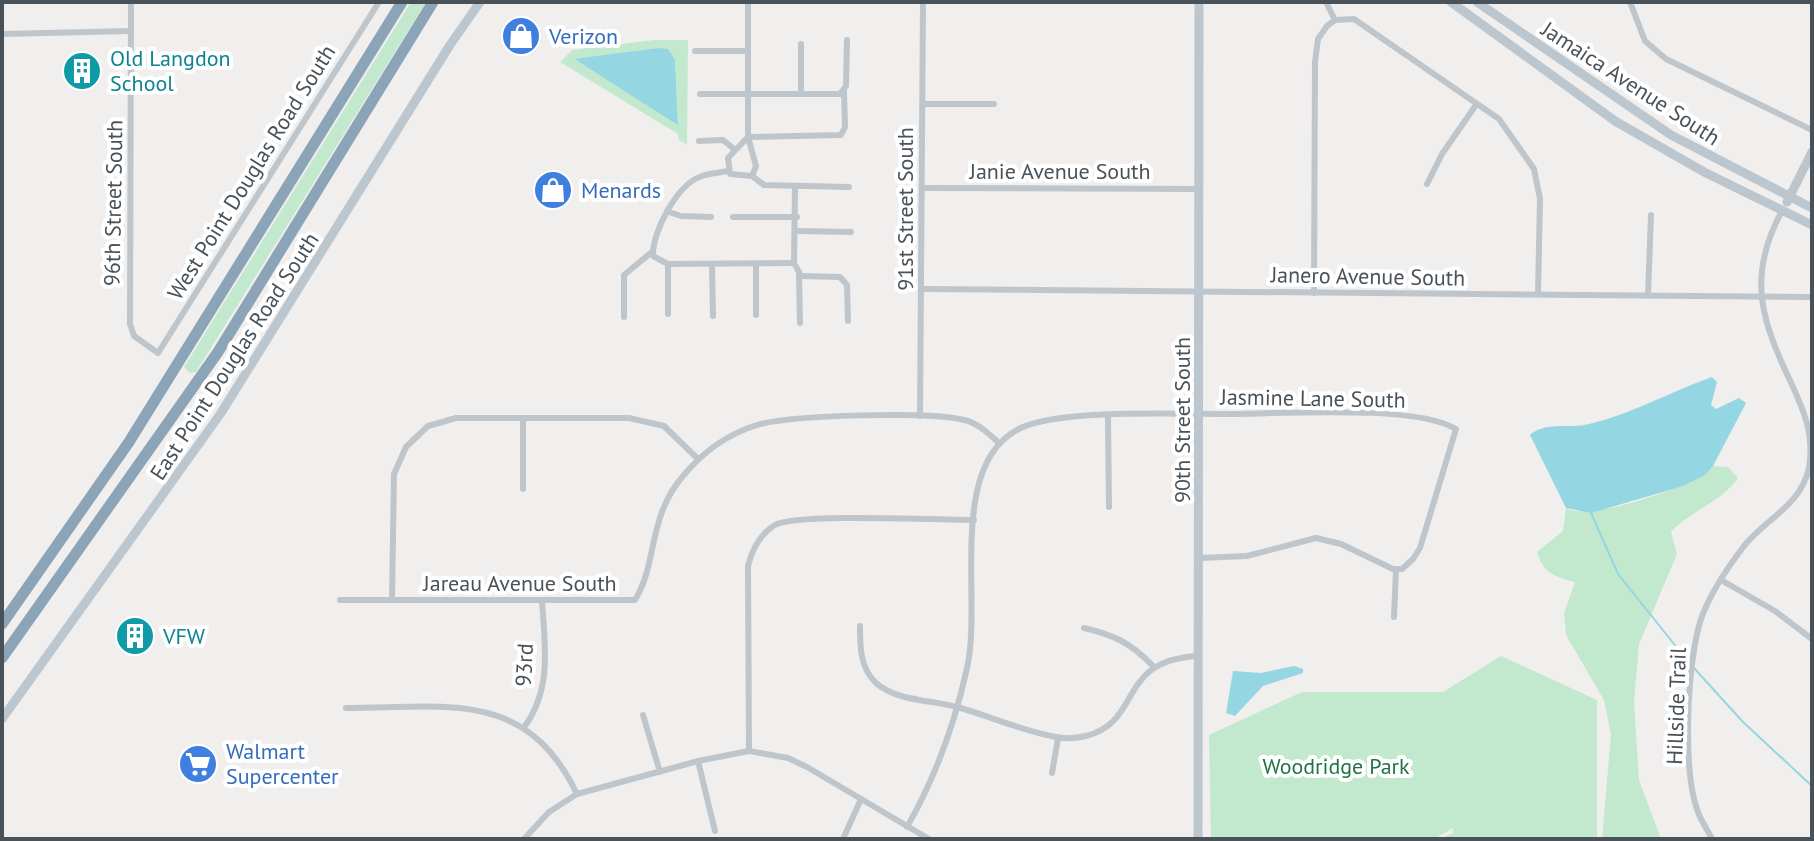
<svg xmlns="http://www.w3.org/2000/svg" width="1814" height="841" font-family="'PT Sans',sans-serif">
  <style>
    .green { fill: #c2e9ce; fill-rule: evenodd }
    .water { fill: #94d6e1 }
    .lines { fill: none; stroke-linecap: round; stroke-linejoin: round }
    .stream { stroke: #94d6e1; stroke-width: 2 }
    .street { stroke: #bec6cb; stroke-width: 6 }
    .secondary { stroke: #bcc6ce; stroke-width: 9 }
    .highway { stroke: #8ca4b7; stroke-width: 11 }
    .labels { text-anchor: middle; dominant-baseline: central; stroke-width: 8; stroke-linejoin: round; paint-order: stroke }
    .shop-label { font-size: 22px; fill: #366cbe; stroke: #fff; text-anchor: start }
    .culture-label { font-size: 22px; fill: #0d838f; stroke: #fff; text-anchor: start }
    .street-label { font-size: 22px; fill: #495259; stroke: #fff }
    .park-label { font-size: 22px; fill: #227245; stroke: #fff }
  </style>
  <rect width="100%" height="100%" fill="#f1eeee"/>
  <g class="green">
    <polygon points="411,2 426,2 196,372 190,373 184,367"/>
    <path d="M655,40H688L687,145L679,140L678,134L560,62L572,50ZM658,48L675,60L678,124L575,60Z"/>
    <path d="M1713,466L1728,467L1738,478C1720,503 1692,510 1671,532L1677,554L1639,644L1634,701L1639,780L1661,839H1602L1611,735L1604,700L1566,635L1564,613L1575,582C1555,577 1543,573 1537,552L1563,531L1566,508C1590,522 1695,486 1713,466Z"/>
    <polygon points="1501,656 1597,700 1597,839 1440,839 1453,833 1453,828 1434,839 1211,839 1209,735 1302,692 1443,692"/>
  </g>
  <g class="water">
    <polygon points="658,48 668,49 675,60 678,125 574,59"/>
    <path d="M1712,377L1717,382L1711,405L1716,409L1739,398L1746,403L1713,466L1705,475L1683,486L1591,513L1566,508L1530,435C1544,422 1566,428 1584,425C1629,416 1669,392 1712,377Z"/>
    <polygon points="1294,666 1303,669 1303,673 1263,686 1235,716 1226,713 1233,671 1261,673"/>
  </g>
  <g class="lines">
    <g class="stream">
      <polyline points="1591,513 1618,574 1690,664"/>
      <polyline points="1694,668 1743,722 1812,786"/>
    </g>
    <g class="street">
      <polyline points="131,2 130,324 134,336 158,353 379,2"/>
      <polyline points="748,2 748,137 756,166 752,176 730,174 728,158 748,137 841,135 845,127 844,92"/>
      <polyline points="1326,2 1335,20"/>
      <polyline points="1630,2 1645,41 1666,59 1812,130"/>
      <polyline points="2,34 131,31"/>
      <polyline points="695,51 746,51"/>
      <polyline points="801,93 801,44"/>
      <polyline points="700,94 840,94 846,86 847,40"/>
      <polyline points="923,104 994,104"/>
      <polyline points="699,141 723,140 734,149"/>
      <path d="M728,171C719,173 710,173 702,176C677,184 652,232 653,256L668,264L794,263"/>
      <polyline points="752,176 764,185 849,187"/>
      <polyline points="1427,184 1442,154 1476,105"/>
      <polyline points="795,186 794,263 799,272 800,323"/>
      <polyline points="924,188 1197,189"/>
      <polyline points="669,212 681,216 711,217"/>
      <polyline points="733,217 797,217"/>
      <polyline points="797,231 851,232"/>
      <polyline points="712,265 713,316"/>
      <polyline points="756,265 756,315"/>
      <polyline points="799,276 840,277 847,285 848,321"/>
      <polyline points="923,289 1812,297"/>
      <polyline points="1314,293 1315,62 1318,39 1327,26 1335,20 1354,19 1499,119 1534,169 1540,199 1538,294"/>
      <polyline points="1648,295 1651,215"/>
      <polyline points="668,314 668,264"/>
      <polyline points="624,317 624,275 653,251"/>
      <polyline points="920,416 923,2"/>
      <polyline points="1108,416 1109,507"/>
      <polyline points="523,418 523,489"/>
      <polyline points="1721,580 1775,611 1812,639"/>
      <path d="M340,600H635C658,563 647,518 683,476C702,453 728,434 757,425C790,415 932,411 964,420C978,423 989,434 999,443"/>
      <polyline points="392,600 394,474 406,447 428,426 456,418 629,418 664,426 698,459"/>
      <polyline points="1394,617 1396,569"/>
      <path d="M860,626C860,647 860,668 876,683C896,701 931,700 957,707C990,716 1022,731 1056,737C1065,739 1077,738 1086,736C1143,722 1116,660 1198,656"/>
      <path d="M1084,628C1114,635 1131,643 1153,666"/>
      <path d="M346,708C447,708 526,688 577,794"/>
      <polyline points="643,715 660,772"/>
      <path d="M525,726C552,688 545,646 542,601"/>
      <path d="M749,751L748,566C752,550 760,534 775,525C795,513 940,520 974,520"/>
      <polyline points="698,761 715,831"/>
      <polyline points="1052,773 1058,738"/>
      <path d="M907,827C935,778 955,723 967,668C983,600 945,461 1023,427C1064,409 1178,414 1228,414C1281,414 1414,404 1456,429L1420,548L1413,559L1402,569H1393L1341,544L1316,538L1247,556L1200,558"/>
      <polyline points="524,839 549,812 577,794 698,761 749,751 788,758 807,767 929,839"/>
      <polyline points="843,839 861,799"/>
      <path d="M1712,839C1708,830 1701,821 1698,812C1682,770 1687,662 1701,619C1710,593 1728,567 1744,546C1767,517 1800,507 1809,468C1814,436 1806,416 1793,387C1762,322 1745,277 1783,209"/>
    </g>
    <g class="secondary">
      <polyline points="1451,2 1615,121 1704,172 1812,225"/>
      <polyline points="1477,2 1671,135 1812,208"/>
      <polyline points="1787,202 1812,152"/>
      <polyline points="2,719 221,413 450,45 480,2"/>
      <polyline points="1198,839 1199,2"/>
    </g>
    <g class="highway">
      <polyline points="2,624 129,442 402,2"/>
      <polyline points="2,658 218,352 433,2"/>
    </g>
  </g>
  <defs>
    <g id="shop-disc" transform="scale(2)"><circle r="9.5" fill="#3f7fe0" stroke="#fff"/><path d="M-5-2.5h2.3a2.7 3.5 0 0 1 5.4 0H5L5.5 6h-11ZM-1.5-2.5h3a1.5 2.3 0 0 0-3 0Z" fill="#fff"/></g>
    <g id="building-disc" transform="scale(2)"><circle r="9.5" fill="#0f9aa8" stroke="#fff"/><path d="M-4-6H4V6H1V3H-1V6H-4ZM-2.5-4.3h1.7v1.8h-1.7ZM.8-4.3h1.7v1.8H.8ZM-2.5-1h1.7V.8h-1.7ZM.8-1h1.7V.8H.8Z" fill="#fff"/></g>
    <g id="supermarket-disc" transform="scale(2)"><circle r="9.5" fill="#3f7fe0" stroke="#fff"/><path d="M-6-5.5h2.5l.6 2H6L4.5 2H-2.5L-4.4-4H-6ZM-1.5 3.2a1.3 1.3 0 1 0 .1 0ZM3 3.2a1.3 1.3 0 1 0 .1 0Z" fill="#fff"/></g>
  </defs>
  <g fill-rule="evenodd">
    <use href="#shop-disc" x="521" y="36"/>
    <use href="#building-disc" x="82" y="71"/>
    <use href="#shop-disc" x="553" y="190"/>
    <use href="#building-disc" x="135" y="636"/>
    <use href="#supermarket-disc" x="198" y="764"/>
  </g>
  <g class="labels">
    <g class="shop-label">
      <text x="549" y="36">Verizon</text>
      <text x="581" y="190">Menards</text>
      <text x="226" y="751">Walmart<tspan x="226" dy="25">Supercenter</tspan></text>
    </g>
    <g class="culture-label">
      <text x="110" y="58">Old Langdon<tspan x="110" dy="25">School</tspan></text>
      <text x="163" y="636">VFW</text>
    </g>
    <g class="street-label">
      <text transform="translate(1631 83) rotate(33)">Jamaica Avenue South</text>
      <text x="1060" y="171">Janie Avenue South</text>
      <text transform="translate(251 172) rotate(-58)">West Point Douglas Road South</text>
      <text transform="translate(113 203) rotate(-89)">96th Street South</text>
      <text transform="translate(905 209) rotate(-90)">91st Street South</text>
      <text transform="translate(1368 276) rotate(1)">Janero Avenue South</text>
      <text transform="translate(234 356) rotate(-57)">East Point Douglas Road South</text>
      <text transform="translate(1313 398) rotate(1)">Jasmine Lane South</text>
      <text transform="translate(1182 420) rotate(-90)">90th Street South</text>
      <text x="520" y="583">Jareau Avenue South</text>
      <text transform="translate(524 665) rotate(-87)">93rd</text>
      <text transform="translate(1676 706) rotate(-88)">Hillside Trail</text>
    </g>
    <g class="park-label">
      <text x="1336" y="766">Woodridge Park</text>
    </g>
  </g>
  <rect width="1814" height="841" fill="none" stroke="#495259" stroke-width="8"/>
</svg>
